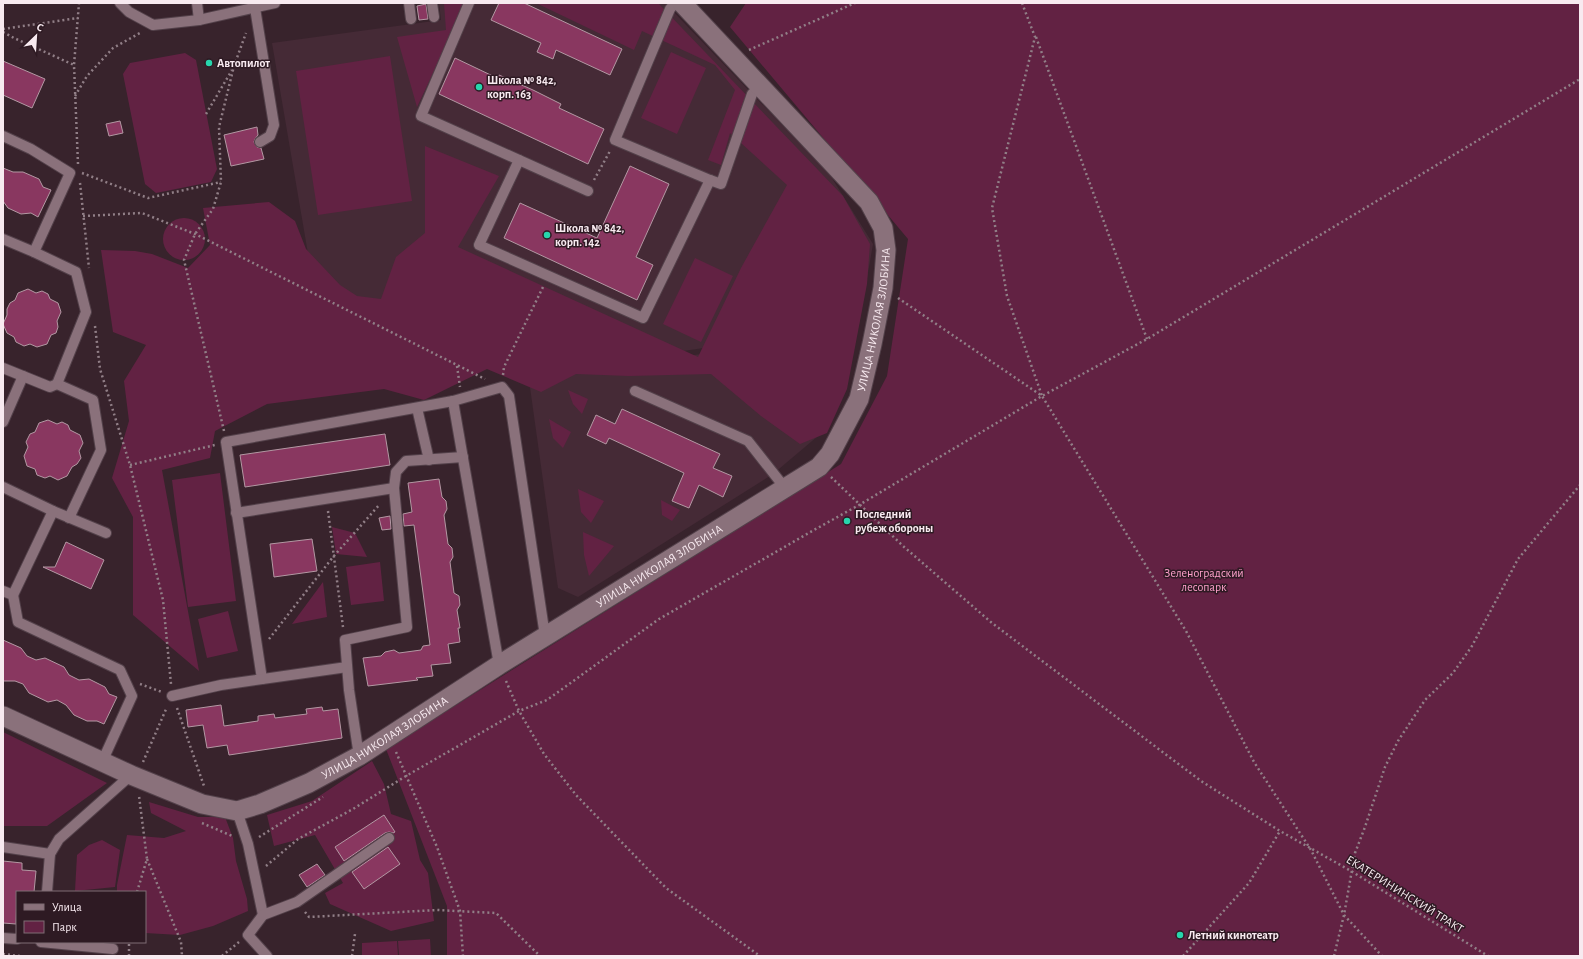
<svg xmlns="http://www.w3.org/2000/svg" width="1583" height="959" font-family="'Alegreya Sans',sans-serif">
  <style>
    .built { fill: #452a36 }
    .green { fill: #622243 }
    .building { fill: #893760; stroke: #b398a3 }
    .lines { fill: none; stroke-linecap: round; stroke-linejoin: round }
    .service-casing { stroke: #53414a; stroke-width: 12 }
    .minor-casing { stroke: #53414a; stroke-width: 21 }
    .path { stroke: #917f87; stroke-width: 2.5; stroke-dasharray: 2 3; stroke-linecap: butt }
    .service { stroke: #8a717b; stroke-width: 10 }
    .minor { stroke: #8a717b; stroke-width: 19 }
    .poi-dot { fill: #27d5ad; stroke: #2e1a23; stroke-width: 1.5 }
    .labels { text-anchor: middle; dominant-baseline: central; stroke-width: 3; stroke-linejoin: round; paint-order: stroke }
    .poi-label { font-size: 12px; font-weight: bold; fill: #f8eaf0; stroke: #2e1a23; text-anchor: start }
    .street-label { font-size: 12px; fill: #f8eaf0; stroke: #2e1a23 }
    .park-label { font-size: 12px; fill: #fda0ca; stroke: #2e1a23 }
  </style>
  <rect width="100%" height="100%" fill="#38232c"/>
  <g class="built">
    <polygon points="439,3 665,3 830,175 873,244 859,325 522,375 312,277 272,43 441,20"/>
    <polygon points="854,331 818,436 773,474 578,597 558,588 529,380"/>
  </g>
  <g class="green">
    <polygon points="444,3 466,3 417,107 397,37 446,30"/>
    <polygon points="536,3 658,3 843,196 870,244 867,284 847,389 827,433 800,444 761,416 711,374 629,376 576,374 541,392 487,369 424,400 384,389 267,404 215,431 210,458 162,470 199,671 133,615 133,517 112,478 129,421 124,381 146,345 113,332 101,250 135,251 152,254 188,268 210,245 203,208 269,202 295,221 306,249 340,285 357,296 381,299 396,257 425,233 425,146 499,176 458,247 698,357 741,268 787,185 730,133 721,165 708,160 735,90 715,65 642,31 634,50"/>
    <polygon points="746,3 1580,3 1580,956 447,956 447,906 386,749 841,464 887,376 908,239 730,27"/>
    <polygon points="671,52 706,68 677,134 641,118"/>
    <polygon points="185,53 196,60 217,169 211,182 156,193 145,184 123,74 130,63"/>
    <polygon points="390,56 412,201 318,215 296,71"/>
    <circle cx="184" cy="239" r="21"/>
    <polygon points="695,258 733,276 701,342 663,324"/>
    <polygon points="568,390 588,399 582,414 573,404"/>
    <polygon points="549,419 571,432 563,448 553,438"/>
    <polygon points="220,473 236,601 188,607 172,480"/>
    <polygon points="578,489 604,501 591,523 581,512"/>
    <polygon points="661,500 680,510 672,521 662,515"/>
    <polygon points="332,527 355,533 367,557 336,554"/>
    <polygon points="583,532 614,546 589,576 584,555"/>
    <polygon points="380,562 384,601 351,605 346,567"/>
    <polygon points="323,582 327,617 292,624"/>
    <polygon points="228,611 238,651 207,658 198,619"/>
    <polygon points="3,732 107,783 47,826 3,826"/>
    <polygon points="372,761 384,784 391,814 411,821 420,860 428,873 434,921 391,931 330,904 325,893 343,883 315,835 274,846 267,815 312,801"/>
    <polygon points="149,802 198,817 225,817 233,838 236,861 247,899 248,911 213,926 180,935 145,933 145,892 117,892 117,885 127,835 164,838 186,831 151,813"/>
    <polygon points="102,840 120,850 115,887 75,891 77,855 89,845"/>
    <polygon points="430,939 431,956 399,956 398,941"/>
    <polygon points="397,941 398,956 362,956 362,943"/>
  </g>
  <g class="building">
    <polygon points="499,3 524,3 622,49 610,75 556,50 553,59 537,52 541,43 491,20"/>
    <polygon points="426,4 428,19 419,20 417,6"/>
    <polygon points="455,58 497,78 499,75 533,90 561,104 559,108 604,129 588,164 439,94"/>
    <polygon points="3,61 45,79 32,108 3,95"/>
    <polygon points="120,121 123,133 109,136 106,124"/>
    <polygon points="257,127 258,135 255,139 254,142 257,147 261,148 264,159 231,166 224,135"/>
    <polygon points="630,166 669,184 636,257 653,265 637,300 504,238 520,203 597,238"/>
    <polygon points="3,168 13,172 23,172 39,179 43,187 51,190 38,217 31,213 21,214 8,208 3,201"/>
    <polygon points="28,289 36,293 42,291 48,294 50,299 58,303 61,312 57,321 58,327 56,333 51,335 47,344 37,347 30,344 24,346 16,342 14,337 7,333 3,324 7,315 7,309 10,303 15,300 18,293"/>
    <polygon points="622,409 720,454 713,468 732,476 723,497 699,485 689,508 672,501 684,473 609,438 606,444 587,435 596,415 615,424"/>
    <polygon points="48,420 57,424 62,422 68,425 70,430 80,435 83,443 79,451 81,458 77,464 72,467 67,476 58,480 50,476 45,478 37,475 35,469 27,466 24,456 28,447 26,442 30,434 35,432 39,423"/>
    <polygon points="385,434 390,465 245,487 240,455"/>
    <polygon points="439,479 442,497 446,501 447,509 444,515 448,544 452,548 453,557 450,562 454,593 459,596 460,605 457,610 460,628 458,628 460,642 448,644 451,663 431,665 433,676 416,678 418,680 368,686 363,658 381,656 385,652 394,650 399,653 421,650 423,646 430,645 414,525 404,526 403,514 412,512 408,483"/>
    <polygon points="390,516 391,529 382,530 379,518"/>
    <polygon points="312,539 317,571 274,577 270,544"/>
    <polygon points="66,542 104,560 91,589 43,567 55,567"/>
    <polygon points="3,640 21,648 27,656 36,660 45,658 64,667 69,675 79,680 89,679 105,687 109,694 117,697 104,724 97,721 87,721 74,715 66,705 57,700 48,702 29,693 23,684 15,681 3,681"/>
    <polygon points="221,705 224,726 258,721 258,716 274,714 275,718 307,714 306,709 322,707 323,711 338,709 342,738 229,755 227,745 207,748 203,725 188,727 186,710"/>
    <polygon points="384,815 395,832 393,833 389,832 385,833 344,861 335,847"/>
    <polygon points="388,847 400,864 364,889 352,872"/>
    <polygon points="3,861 22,863 22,870 36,871 34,892 17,892 16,924 3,923"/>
    <polygon points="317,864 325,875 307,887 299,875"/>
  </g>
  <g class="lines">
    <g class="service-casing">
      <g id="service">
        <polyline points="120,3 129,12 153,25 199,20 275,3"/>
        <polyline points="197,3 199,20"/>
        <polyline points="409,3 411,19"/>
        <polyline points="432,3 434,17"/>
        <polyline points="469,3 421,116 588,191"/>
        <polyline points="255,8 274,125 270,136 260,142"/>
        <polyline points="3,136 31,149 70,173 34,252 76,272 86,312 57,384 93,400 101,450 69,518"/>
        <polyline points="519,160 479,245 643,318 710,180 615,140 670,9 675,3"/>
        <polyline points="710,180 721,184 752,94 760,86"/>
        <polyline points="3,239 34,252"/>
        <polyline points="3,368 50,387 57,384"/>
        <polyline points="635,391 748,441 785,488"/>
        <polyline points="453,401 499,665"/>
        <polyline points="417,408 429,460"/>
        <polyline points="3,422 23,376"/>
        <polyline points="3,487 53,511 106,533"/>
        <polyline points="236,513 394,488"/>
        <polyline points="3,591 13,595 18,622 120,670 132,696 102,762"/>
        <polyline points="13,595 53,511"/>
        <polyline points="262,679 226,442 453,401 502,387 509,396 545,636"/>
        <polyline points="172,696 221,685 347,667"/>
        <polyline points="359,756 349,690 345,640 407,627 394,488 396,472 406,461 463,457"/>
        <polyline points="237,811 248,844 263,915"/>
        <polyline points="3,847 50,854"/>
        <polyline points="47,892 50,854 59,839 131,775"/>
        <polyline points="3,938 17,939"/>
        <polyline points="41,942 113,949"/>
        <polyline points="267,956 248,935 263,915 297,902 389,838"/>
      </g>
    </g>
    <g class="minor-casing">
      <g id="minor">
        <path id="s1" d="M3,716L131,775L202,804L237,811L260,804L309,783L359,756L499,665L819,467L830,454L859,399L872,344L883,288L886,250L883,228L869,202L682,3"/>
      </g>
    </g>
    <g class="path">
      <polyline points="1022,3 1035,37 992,208 1007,296 1042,396"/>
      <polyline points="3,29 78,18"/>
      <polyline points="3,32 14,38 74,65"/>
      <polyline points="1036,37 1147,339"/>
      <polyline points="749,50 855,3"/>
      <polyline points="75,96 87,76 113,48 140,33"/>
      <polyline points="206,114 232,70"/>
      <polyline points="78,164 74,65 79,3"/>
      <polyline points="82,173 148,198 221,182"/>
      <polyline points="594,180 610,151"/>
      <polyline points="80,183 89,268"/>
      <polyline points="83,216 142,213 195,234 485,379"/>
      <polyline points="898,298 1042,396 1186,631 1254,762 1311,850 1344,915 1382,956"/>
      <polyline points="95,326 100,369 130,465 163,600 171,684"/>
      <polyline points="457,366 460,387"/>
      <polyline points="503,375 504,367 543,287"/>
      <polyline points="224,431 184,260 195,234 213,209 221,182 219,127 234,66 246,33"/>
      <polyline points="130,465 215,445"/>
      <polyline points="831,477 903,546 992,623 1201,781 1280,831 1351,871 1488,956"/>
      <polyline points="328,511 343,627"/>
      <polyline points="269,639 333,557 380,504"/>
      <polyline points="506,681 519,711 544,754 576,795 666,888 760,956"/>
      <polyline points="140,684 162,692"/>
      <polyline points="177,708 204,786"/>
      <polyline points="396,752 437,847 460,911 463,956"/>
      <polyline points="143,762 167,707"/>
      <polyline points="202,823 232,836"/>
      <polyline points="259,837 323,797"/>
      <polyline points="147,859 181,942 182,956"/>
      <polyline points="266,866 298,839 353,809 406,776 519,711 547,700 659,619 814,530 859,505 1042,396 1147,339 1580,79"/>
      <polyline points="137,892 147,859 139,796"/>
      <polyline points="305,912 309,917 437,910 496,913 540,956"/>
      <polyline points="3,954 20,956"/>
      <polyline points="129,956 129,942"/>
      <polyline points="222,956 239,942"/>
      <polyline points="352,956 355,934"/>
      <polyline points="1183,956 1249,883 1280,831"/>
      <polyline points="1334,956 1344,915 1355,853 1365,827 1385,767 1398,741 1425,700 1453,673 1472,646 1518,559 1580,485"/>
    </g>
    <use href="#service" class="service"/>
    <use href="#minor" class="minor"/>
  </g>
  <g class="poi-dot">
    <circle cx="209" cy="63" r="4"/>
    <circle cx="479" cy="87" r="4"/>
    <circle cx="547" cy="235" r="4"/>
    <circle cx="847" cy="521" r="4"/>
    <circle cx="1180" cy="935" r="4"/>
  </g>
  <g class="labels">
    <g class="poi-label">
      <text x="217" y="63">Автопилот</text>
      <text x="487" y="80">Школа № 842,<tspan x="487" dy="14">корп. 163</tspan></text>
      <text x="555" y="228">Школа № 842,<tspan x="555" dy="14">корп. 142</tspan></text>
      <text x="855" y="514">Последний<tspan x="855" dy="14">рубеж обороны</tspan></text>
      <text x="1188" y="935">Летний кинотеатр</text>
    </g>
    <g class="street-label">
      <text stroke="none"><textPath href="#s1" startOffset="1091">УЛИЦА НИКОЛАЯ ЗЛОБИНА</textPath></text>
      <text stroke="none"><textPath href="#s1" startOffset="743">УЛИЦА НИКОЛАЯ ЗЛОБИНА</textPath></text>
      <text stroke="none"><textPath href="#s1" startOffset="419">УЛИЦА НИКОЛАЯ ЗЛОБИНА</textPath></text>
      <text transform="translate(1405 894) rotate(32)">ЕКАТЕРИНИНСКИЙ ТРАКТ</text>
    </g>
    <g class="park-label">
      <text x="1204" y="573">Зеленоградский<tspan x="1204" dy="14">лесопарк</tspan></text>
    </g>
  </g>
  <rect width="1583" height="959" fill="none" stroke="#f8eaf0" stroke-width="8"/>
  <rect x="16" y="891" width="130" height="52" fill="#2e1a23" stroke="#7f6d75"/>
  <rect x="24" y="904" width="20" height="6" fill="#8a717b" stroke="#7f6d75"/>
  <text x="52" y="911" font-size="12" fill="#f8eaf0">Улица</text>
  <rect x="24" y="921" width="20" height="12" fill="#622243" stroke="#7f6d75"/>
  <text x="52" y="931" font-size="12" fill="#f8eaf0">Парк</text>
  <g transform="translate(36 36) rotate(25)" stroke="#2e1a23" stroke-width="3" paint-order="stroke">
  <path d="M0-3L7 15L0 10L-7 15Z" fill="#f8eaf0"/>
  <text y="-6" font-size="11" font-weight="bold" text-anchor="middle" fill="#f8eaf0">С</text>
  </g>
</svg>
